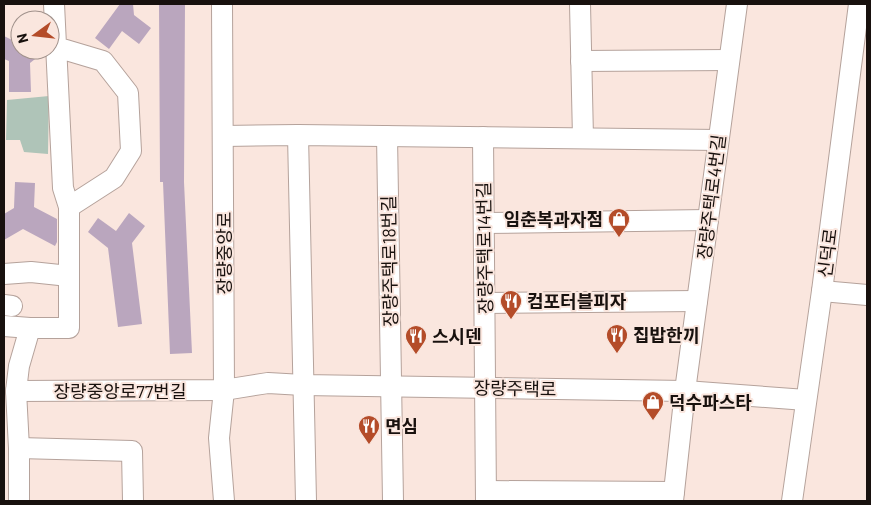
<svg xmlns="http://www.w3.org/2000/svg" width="871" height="505" font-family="Barlow,'Noto Sans KR',sans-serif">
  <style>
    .green { fill: #afc4b8 }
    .building { fill: #baa6be }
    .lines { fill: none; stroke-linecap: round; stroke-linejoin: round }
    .minor-casing { stroke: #b5a29b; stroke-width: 22 }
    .minor { stroke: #fff; stroke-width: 20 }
    .labels { text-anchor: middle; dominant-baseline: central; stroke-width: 4; stroke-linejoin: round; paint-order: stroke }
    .street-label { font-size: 18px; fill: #18110e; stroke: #fae6de }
    .poi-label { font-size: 18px; font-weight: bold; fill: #18110e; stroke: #fae6de; text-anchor: start }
  </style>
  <rect width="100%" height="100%" fill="#fae6de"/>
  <polygon class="green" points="49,96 48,154 24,152 20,140 6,140 7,100"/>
  <g class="building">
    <polygon points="120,4 133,4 134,15 151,28 139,44 122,31 109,49 95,38"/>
    <polygon points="159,4 185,4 184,182 192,353 170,354 163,182 160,182"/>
    <polygon points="4,36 20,44 20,50 44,50 44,52 30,63 31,92 9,92 9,61 4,59"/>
    <polygon points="15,182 35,183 34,207 57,219 57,242 55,246 23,229 4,240 4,214 14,208"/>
    <polygon points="129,213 145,226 132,243 142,324 118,327 108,248 88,232 98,218 116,231"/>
  </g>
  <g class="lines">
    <g class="minor-casing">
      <g id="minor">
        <polyline points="54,4 63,188 69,207 114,178 131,151 128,93 103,61 56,47"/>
        <polyline points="222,4 224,390 219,438 224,501"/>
        <polyline points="580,4 583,138"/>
        <polyline points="581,61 729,60"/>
        <polyline points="298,135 306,501"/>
        <polyline points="224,136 298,135 718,140"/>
        <polyline points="387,136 393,501"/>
        <polyline points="483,137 486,501"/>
        <polyline points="484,223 708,220"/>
        <polyline points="4,274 31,272 69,276"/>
        <polyline points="822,291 867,295"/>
        <polyline points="485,303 697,301"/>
        <polyline points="4,305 12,306"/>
        <polyline points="4,326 30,328"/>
        <polyline points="16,391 224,390 268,383 303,385 685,391 806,400"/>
        <polyline points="19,448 132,451 133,501"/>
        <polyline points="486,491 674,492"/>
        <polyline points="19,501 19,448 16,391 19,366 30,328 69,328 69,207"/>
        <polyline points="673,501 685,391 737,4"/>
        <polyline points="792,501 822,291 859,4"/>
      </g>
    </g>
    <use href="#minor" class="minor"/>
  </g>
  <defs>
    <g id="shop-pin" transform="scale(1.125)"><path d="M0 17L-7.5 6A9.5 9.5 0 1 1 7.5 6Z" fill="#b44c29" stroke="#fae6de"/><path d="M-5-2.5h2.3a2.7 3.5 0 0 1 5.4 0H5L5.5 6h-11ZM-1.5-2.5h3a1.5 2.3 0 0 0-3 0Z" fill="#fff"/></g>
    <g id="restaurant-pin" transform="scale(1.125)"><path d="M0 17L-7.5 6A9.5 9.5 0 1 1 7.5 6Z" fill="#b44c29" stroke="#fae6de"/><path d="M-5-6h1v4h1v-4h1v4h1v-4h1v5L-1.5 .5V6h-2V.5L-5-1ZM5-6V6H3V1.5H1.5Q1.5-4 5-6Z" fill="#fff"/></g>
  </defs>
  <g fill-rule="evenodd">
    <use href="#shop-pin" x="619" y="219"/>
    <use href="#restaurant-pin" x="511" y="301"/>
    <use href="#restaurant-pin" x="617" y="335"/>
    <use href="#restaurant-pin" x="416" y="336"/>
    <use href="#shop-pin" x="653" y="402"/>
    <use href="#restaurant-pin" x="369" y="426"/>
  </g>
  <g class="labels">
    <g class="street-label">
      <text transform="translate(711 197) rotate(-83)">장량주택로4번길</text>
      <text transform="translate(484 248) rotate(-91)">장량주택로14번길</text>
      <text transform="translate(224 253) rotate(-90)">장량중앙로</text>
      <text transform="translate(827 253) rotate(-83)">신덕로</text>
      <text transform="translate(389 261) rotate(-91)">장량주택로18번길</text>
      <text transform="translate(515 388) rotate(1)">장량주택로</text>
      <text x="120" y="391">장량중앙로77번길</text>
    </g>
    <g class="poi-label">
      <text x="603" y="219" text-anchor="end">임춘복과자점</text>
      <text x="527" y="301">컴포터블피자</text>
      <text x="633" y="335">집밥한끼</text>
      <text x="432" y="336">스시덴</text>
      <text x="669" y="402">덕수파스타</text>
      <text x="385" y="426">면심</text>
    </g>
  </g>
  <rect width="871" height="505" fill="none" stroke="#18110e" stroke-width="10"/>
  <g transform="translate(35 35) rotate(255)"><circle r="24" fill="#fae6de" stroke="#a0918b"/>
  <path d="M0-4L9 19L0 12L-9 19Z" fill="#b44c29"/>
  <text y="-8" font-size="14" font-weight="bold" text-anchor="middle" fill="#18110e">N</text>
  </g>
</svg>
